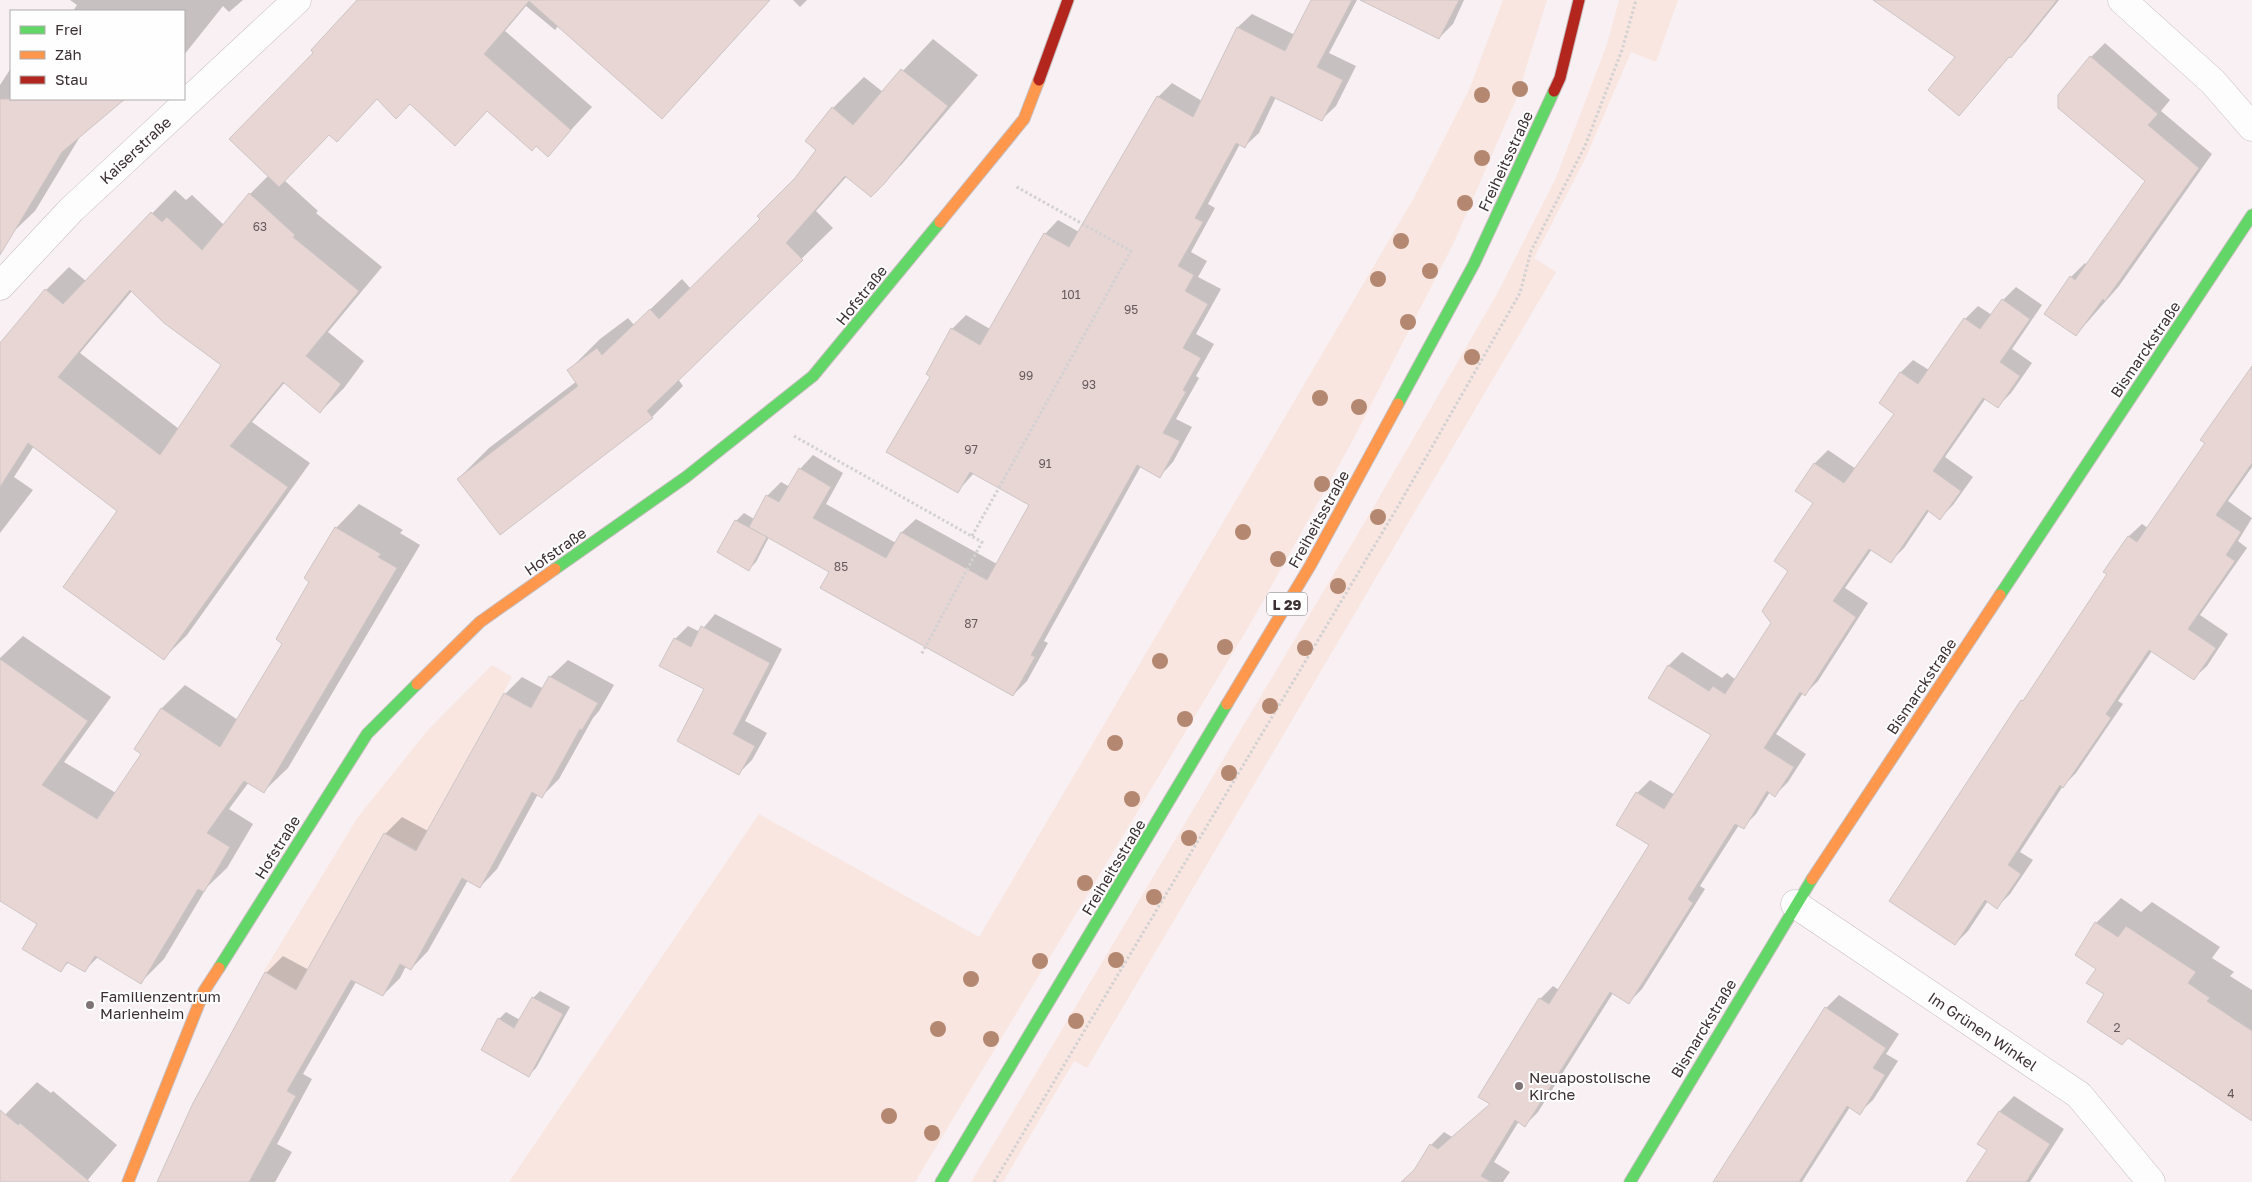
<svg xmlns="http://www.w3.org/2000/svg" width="2252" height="1182" font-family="'Golos Text',sans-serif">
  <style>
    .green { fill: #f9e6e0 }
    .shadow { fill: #0003; fill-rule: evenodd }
    .building { fill: #e8d6d5; stroke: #cec5c5; fill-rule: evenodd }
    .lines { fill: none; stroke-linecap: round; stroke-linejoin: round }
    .street-casing { stroke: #c7bdbf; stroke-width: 29 }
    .fast-casing { stroke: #c7bdbf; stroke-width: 13 }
    .slow-casing { stroke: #c7bdbf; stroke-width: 13 }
    .jam-casing { stroke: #c7bdbf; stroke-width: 13 }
    .path { stroke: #d3d1d2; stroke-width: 3; stroke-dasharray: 2.5 2.5; stroke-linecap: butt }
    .street { stroke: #fefdfd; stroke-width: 28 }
    .fast { stroke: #63d668; stroke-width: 11 }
    .slow { stroke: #ff974d; stroke-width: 11 }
    .jam { stroke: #b3261e; stroke-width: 11 }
    .tree { fill: #b38770 }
    .poi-dot { fill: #7e7375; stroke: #fefefe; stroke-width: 2 }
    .labels { text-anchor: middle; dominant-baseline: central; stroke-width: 4; stroke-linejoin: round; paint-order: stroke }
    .number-label { font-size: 12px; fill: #67595b }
    .shield { fill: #fefefe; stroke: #766d6f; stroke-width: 1 }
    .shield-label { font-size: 14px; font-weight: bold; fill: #3c2f32 }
    .street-label { font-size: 15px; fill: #3c2f32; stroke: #fefefe }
    .poi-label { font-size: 15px; fill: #3c2f32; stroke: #fefefe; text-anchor: start }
  </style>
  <rect width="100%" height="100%" fill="#f8f0f2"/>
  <g class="green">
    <polygon points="1503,0 1547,0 1517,97 1455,240 1353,440 1249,626 915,1182 509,1182 759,814 979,937 1415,196 1469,90"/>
    <polygon points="1619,0 1678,0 1656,62 1631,52 1586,157 1534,258 1556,272 1087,1068 1074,1061 1003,1182 971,1182 1369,515 1497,294 1556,178 1607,44"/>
    <polygon points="492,665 512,677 417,850 383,833 297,990 264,971 358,817 428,730"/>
  </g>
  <g class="shadow">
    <polygon points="70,0 243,0 229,12 223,6 184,55 184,11 73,11 77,5"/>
    <path d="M358,0H770L684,95L558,26L555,30L526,6L505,31L592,107L548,155L488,110L455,145L410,103L378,98L359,118L330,134L284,180L318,211L316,213L382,267L328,332L364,361L344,388L320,412L285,382L252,422L310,463L187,635L164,658L118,511L34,446L14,477L33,490L0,533V346L46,290L69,267L86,281L175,190L186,200L192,195L224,225L250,194L269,175L315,53ZM132,291L223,365L179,429L80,353Z"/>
    <polygon points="793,0 807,0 800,7"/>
    <polygon points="1312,0 1357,0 1329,53 1356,66 1336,106 1322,119 1276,97 1259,133 1245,146 1240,144 1208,204 1215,208 1191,252 1207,261 1198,277 1221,289 1196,334 1214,344 1196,376 1199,378 1176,419 1192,427 1173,462 1160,476 1141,466 1044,641 1048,643 1027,681 1013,695 831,572 769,537 756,562 749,569 718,552 736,521 744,513 754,519 767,496 781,482 790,487 800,469 813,455 843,473 826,504 896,543 902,532 916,519 997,564 1031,504 974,473 958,491 932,376 952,329 966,315 990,329 1045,234 1058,220 1079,232 1158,97 1172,83 1202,101 1238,27 1252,14 1295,35"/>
    <polygon points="1363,0 1464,0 1453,24 1439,38"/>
    <polygon points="1911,0 2059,0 2025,42 2010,56 1959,115 1957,57"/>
    <polygon points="933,39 978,75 902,164 871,195 847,176 816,211 833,228 678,379 683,386 652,417 500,533 458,479 489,448 577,381 569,370 600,339 628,318 634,325 682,279 691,289 762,219 796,179 818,150 833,108 864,77 883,92"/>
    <polygon points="2105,43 2170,100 2161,111 2212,154 2119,286 2076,335 2071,277 2085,263 2087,265 2147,181 2091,57"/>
    <polygon points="11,68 11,99 124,99 81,135 35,211 11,234 0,233 0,85"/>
    <polygon points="2016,287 2042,305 2012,349 2032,363 2011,393 1998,406 1986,398 1945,457 1973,477 1953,505 1940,518 1929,511 1904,548 1891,561 1872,549 1845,588 1868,603 1818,681 1805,694 1803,693 1776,734 1806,754 1788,782 1775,795 1770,792 1756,814 1743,827 1739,825 1700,886 1705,889 1642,989 1629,1002 1613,993 1538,1112 1525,1125 1519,1121 1494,1162 1510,1172 1503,1182 1409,1182 1431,1145 1444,1132 1452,1137 1491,1104 1540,999 1553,986 1559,990 1651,844 1618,824 1637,793 1650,780 1675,795 1713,734 1650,697 1669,665 1682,652 1722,678 1727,673 1736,680 1772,622 1815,503 1797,490 1815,463 1828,450 1856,469 1895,413 1900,373 1913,360 1929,370 1965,319 1978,306 1992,315 2003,300"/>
    <polygon points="2252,368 2252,467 2228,501 2252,518 2238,541 2247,548 2200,615 2228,634 2207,666 2194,678 2152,651 2118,701 2123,704 2076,773 2063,786 2020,852 2033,860 2010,894 1997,907 1988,901 1968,931 1955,944 2022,701 2029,694 2109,574 2105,571 2129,536 2142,524 2148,528 2207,443"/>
    <polygon points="359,504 403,530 400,533 420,545 288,768 264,791 249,782 229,809 253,824 227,868 207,887 164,959 141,982 98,957 84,971 69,962 61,970 39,924 0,900 0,658 23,636 111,697 64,762 116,793 143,753 135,748 162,708 185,685 238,720 284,644 336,528"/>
    <polygon points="715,614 782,649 745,721 767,733 752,760 739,773 706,689 660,666 675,639 688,626 700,632"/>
    <polygon points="568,660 614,685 599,711 593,718 559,779 542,796 538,794 497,869 480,887 468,880 428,951 411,969 406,966 400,978 383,995 356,982 303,1074 312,1079 277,1144 292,1152 275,1182 159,1182 266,973 283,956 309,970 385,834 402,817 428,831 505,694 522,677 544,689 550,677"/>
    <polygon points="2121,898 2141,912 2152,902 2220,947 2212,958 2234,972 2230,976 2252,990 2252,1119 2129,1037 2122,1044 2098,969 2096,923"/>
    <polygon points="540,991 570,1007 536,1068 529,1075 499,1019 506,1012 520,1020 533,998"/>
    <polygon points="1839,995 1899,1034 1886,1054 1898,1061 1873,1100 1859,1113 1850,1107 1802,1182 1715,1182 1826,1008"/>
    <polygon points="37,1082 51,1093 53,1091 117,1145 86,1182 0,1182 0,1120"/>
    <polygon points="2014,1096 2064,1129 2030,1182 1986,1182 1989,1150 1979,1143 2000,1111"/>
  </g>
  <g class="building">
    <polygon points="357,0 770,0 662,119 529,1 484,54 571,130 548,157 536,146 532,151 487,111 455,146 410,104 396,119 377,99 337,142 329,135 279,187 229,139 313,53 311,50"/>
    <polygon points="1311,0 1352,0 1317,67 1343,80 1322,121 1271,96 1245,148 1236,143 1195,218 1203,222 1178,266 1194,275 1185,291 1208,304 1183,348 1201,358 1183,390 1186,392 1163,433 1180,441 1160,478 1137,465 1031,655 1035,657 1013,696 820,588 829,572 749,527 766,495 779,502 799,468 831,487 813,518 886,558 901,532 987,580 1029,505 970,472 958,493 886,452 930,377 926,374 951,328 980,345 1044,233 1069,247 1157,96 1193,117 1237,27 1285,51"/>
    <polygon points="1360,0 1459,0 1439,39"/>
    <polygon points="1873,0 2057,0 2011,58 2009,57 1959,116 1928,90 1955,57"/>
    <polygon points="2090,56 2158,114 2148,125 2199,168 2105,301 2103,299 2076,336 2044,314 2070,276 2075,280 2145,181 2058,108 2058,95"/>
    <polygon points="901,69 948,106 884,184 871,197 845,176 786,243 803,260 647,411 653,418 500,535 457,479 578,386 567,370 597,348 602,355 650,309 659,319 760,219 757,216 795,178 816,150 805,141 832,107 853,125"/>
    <polygon points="0,99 125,99 62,152 0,255"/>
    <path d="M249,193L295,235L293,237L359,291L306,356L341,384L320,413L283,382L230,446L288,487L164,660L63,587L117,511L28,443L0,487V343L45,289L63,304L151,212L162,222L167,217L202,250ZM130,290L164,323L221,365L160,455L58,377Z"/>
    <polygon points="2002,299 2030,319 2000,362 2020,376 1998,408 1983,398 1933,471 1961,491 1940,520 1927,510 1891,563 1869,549 1833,601 1856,617 1805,696 1800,692 1764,748 1794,767 1775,797 1767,791 1744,829 1735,824 1688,899 1693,903 1629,1004 1610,992 1525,1127 1515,1120 1481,1176 1491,1182 1401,1182 1414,1170 1430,1144 1438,1149 1490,1104 1478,1097 1539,998 1549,1004 1649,845 1616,825 1636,792 1664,809 1711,735 1648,698 1668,665 1709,691 1713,686 1725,694 1771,623 1762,611 1788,571 1774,561 1813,503 1795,491 1814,463 1844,483 1894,414 1879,403 1900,372 1918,384 1964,318 1980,329"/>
    <polygon points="2252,366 2252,463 2216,515 2241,532 2226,555 2235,561 2188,629 2216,648 2194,680 2149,650 2106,714 2111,718 2063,788 2060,785 2008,865 2021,874 1997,909 1985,900 1955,945 1889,901 2021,700 2023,701 2107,574 2103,572 2128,536 2137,542 2205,443 2200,440"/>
    <polygon points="735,520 767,537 749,571 717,552"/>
    <polygon points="335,527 381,554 378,557 397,568 264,793 244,781 207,833 230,847 204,892 198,889 141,984 95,956 85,972 67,962 61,972 22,949 37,924 0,901 0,659 88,721 42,785 97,819 141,754 134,749 161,708 220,747 282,644 276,639 309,582 304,578"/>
    <polygon points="701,626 770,663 733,734 755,746 739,775 677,741 704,689 659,666 674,638 691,647"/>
    <polygon points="549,676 598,703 582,730 580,729 542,798 532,792 480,888 462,878 411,970 400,964 383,996 351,980 287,1091 296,1096 249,1182 157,1182 193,1103 265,972 296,990 384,833 416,851 504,693 531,708"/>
    <polygon points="2095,922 2118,937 2126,926 2196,972 2188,983 2210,998 2207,1001 2252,1031 2252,1121 2128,1038 2122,1045 2087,1022 2104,994 2086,983 2096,969 2075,955"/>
    <polygon points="532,997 563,1014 529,1077 481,1050 498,1018 514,1028"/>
    <polygon points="1825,1007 1886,1048 1873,1068 1885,1075 1860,1115 1847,1106 1799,1182 1713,1182"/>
    <polygon points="0,1110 18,1125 20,1123 90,1182 0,1182"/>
    <polygon points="1999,1111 2050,1144 2026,1182 1966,1182 1987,1150 1977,1144"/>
  </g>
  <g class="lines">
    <g class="street-casing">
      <g id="street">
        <polyline points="2122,0 2213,82 2252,127"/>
        <polyline points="0,286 71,210 297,0"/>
        <polyline points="1795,904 2079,1095 2151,1182"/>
      </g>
    </g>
    <g class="fast-casing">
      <g id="fast">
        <polyline points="1398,404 1474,264 1554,91"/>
        <polyline points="555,569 686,477 813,376 940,222"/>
        <polyline points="2000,595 2252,215"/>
        <polyline points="219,968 367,734 417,684"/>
        <polyline points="941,1182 1227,704"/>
        <polyline points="1630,1182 1812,879"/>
      </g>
    </g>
    <g class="slow-casing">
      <g id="slow">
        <polyline points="940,222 1024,119 1039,80"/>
        <polyline points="417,684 480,622 555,569"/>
        <polyline points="1227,704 1310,566 1398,404"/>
        <polyline points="1812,879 2000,595"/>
        <polyline points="128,1182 204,991 219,968"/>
      </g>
    </g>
    <g class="jam-casing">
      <g id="jam">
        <polyline points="1039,80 1068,0"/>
        <polyline points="1554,91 1560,78 1579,0"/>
      </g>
    </g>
    <g class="path">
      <polyline points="794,436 982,542 921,655"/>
      <polyline points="972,536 1131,251 1015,186"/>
      <polyline points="994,1182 1397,508 1520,293 1531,251 1585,146 1622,50 1636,0"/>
    </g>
    <use href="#street" class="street"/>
    <use href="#fast" class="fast"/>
    <use href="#slow" class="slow"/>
    <use href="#jam" class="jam"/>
  </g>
  <g class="tree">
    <circle cx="1520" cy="89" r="8"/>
    <circle cx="1482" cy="95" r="8"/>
    <circle cx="1482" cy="158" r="8"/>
    <circle cx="1465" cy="203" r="8"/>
    <circle cx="1401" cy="241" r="8"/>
    <circle cx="1430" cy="271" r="8"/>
    <circle cx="1378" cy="279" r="8"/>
    <circle cx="1408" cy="322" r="8"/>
    <circle cx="1472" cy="357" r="8"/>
    <circle cx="1320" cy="398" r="8"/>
    <circle cx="1359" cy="407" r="8"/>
    <circle cx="1322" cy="484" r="8"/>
    <circle cx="1378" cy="517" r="8"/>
    <circle cx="1243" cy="532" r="8"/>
    <circle cx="1278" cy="559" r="8"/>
    <circle cx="1338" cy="586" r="8"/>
    <circle cx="1225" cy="647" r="8"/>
    <circle cx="1305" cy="648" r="8"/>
    <circle cx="1160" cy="661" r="8"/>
    <circle cx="1270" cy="706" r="8"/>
    <circle cx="1185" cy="719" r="8"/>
    <circle cx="1115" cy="743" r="8"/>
    <circle cx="1229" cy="773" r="8"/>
    <circle cx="1132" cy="799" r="8"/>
    <circle cx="1189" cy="838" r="8"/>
    <circle cx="1085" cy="883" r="8"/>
    <circle cx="1154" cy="897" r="8"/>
    <circle cx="1116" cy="960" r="8"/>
    <circle cx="1040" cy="961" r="8"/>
    <circle cx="971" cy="979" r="8"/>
    <circle cx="1076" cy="1021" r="8"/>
    <circle cx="938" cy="1029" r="8"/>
    <circle cx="991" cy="1039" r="8"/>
    <circle cx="889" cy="1116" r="8"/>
    <circle cx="932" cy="1133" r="8"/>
  </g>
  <g class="poi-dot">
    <circle cx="90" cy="1005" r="5"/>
    <circle cx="1519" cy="1086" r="5"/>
  </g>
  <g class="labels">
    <g class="number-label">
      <text x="260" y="226">63</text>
      <text x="1071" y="294">101</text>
      <text x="1131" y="309">95</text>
      <text x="1026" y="375">99</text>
      <text x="1089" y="384">93</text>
      <text x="971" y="449">97</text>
      <text x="1045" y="463">91</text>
      <text x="841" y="566">85</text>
      <text x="971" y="623">87</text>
      <text x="2117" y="1027">2</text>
      <text x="2231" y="1093">4</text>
    </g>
    <rect class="shield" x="1267" y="592.5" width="40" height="23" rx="4"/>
    <g class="shield-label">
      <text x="1287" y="604">L 29</text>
    </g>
    <g class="street-label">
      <text transform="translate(135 150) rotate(-43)">Kaiserstraße</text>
      <text transform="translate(1505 161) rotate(-65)">Freiheitsstraße</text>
      <text transform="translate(861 295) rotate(-51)">Hofstraße</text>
      <text transform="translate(2145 349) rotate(-56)">Bismarckstraße</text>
      <text transform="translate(1318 519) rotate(-61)">Freiheitsstraße</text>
      <text transform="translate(555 551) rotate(-35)">Hofstraße</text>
      <text transform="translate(1921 686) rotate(-56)">Bismarckstraße</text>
      <text transform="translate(277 847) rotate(-58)">Hofstraße</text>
      <text transform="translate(1113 867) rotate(-59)">Freiheitsstraße</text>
      <text transform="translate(1703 1028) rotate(-59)">Bismarckstraße</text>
      <text transform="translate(1983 1031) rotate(34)">Im Grünen Winkel</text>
    </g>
    <g class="poi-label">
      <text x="100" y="996">Familienzentrum<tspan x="100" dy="17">Marienheim</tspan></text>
      <text x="1529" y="1077">Neuapostolische<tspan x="1529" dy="17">Kirche</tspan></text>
    </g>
  </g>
  <rect x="10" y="10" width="175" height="90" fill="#fefefe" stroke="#b0abac"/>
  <rect x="20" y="26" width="25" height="8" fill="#63d668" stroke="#b0abac"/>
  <text x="55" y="35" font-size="15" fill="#3c2f32">Frei</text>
  <rect x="20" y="51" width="25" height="8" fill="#ff974d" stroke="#b0abac"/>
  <text x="55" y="60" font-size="15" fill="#3c2f32">Zäh</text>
  <rect x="20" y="76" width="25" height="8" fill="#b3261e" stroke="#b0abac"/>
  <text x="55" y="85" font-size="15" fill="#3c2f32">Stau</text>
</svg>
